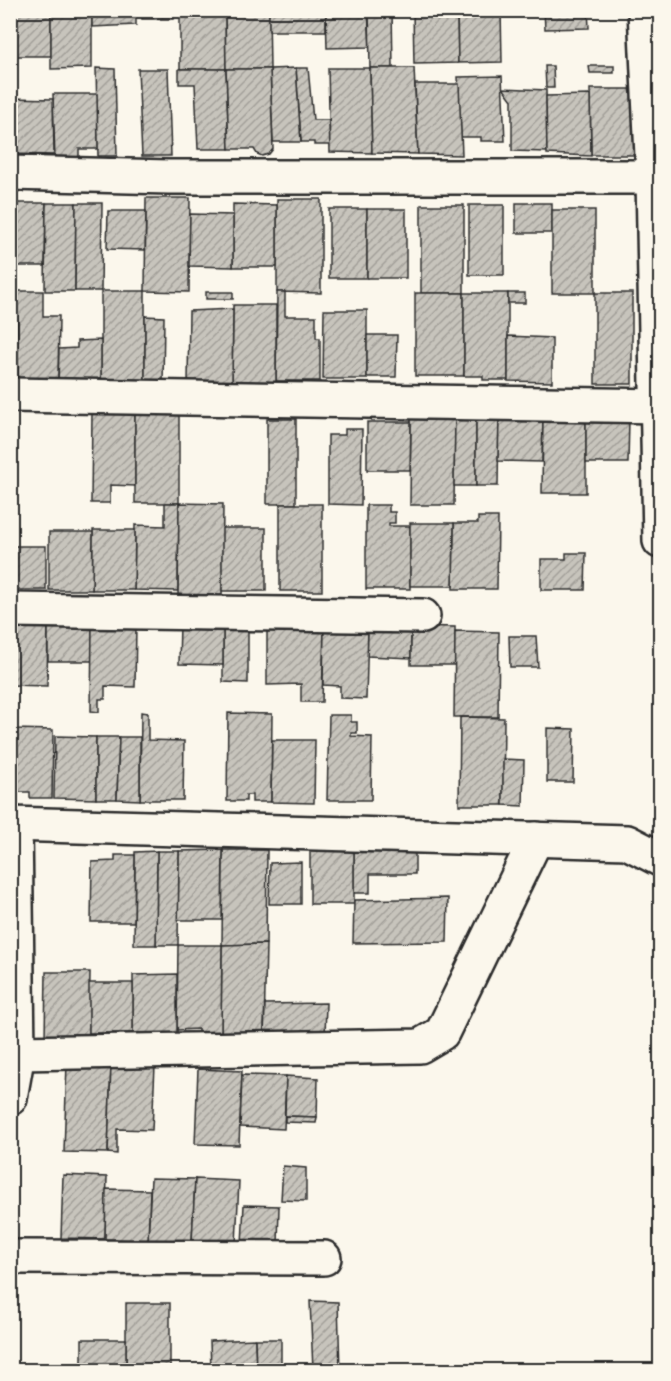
<svg xmlns="http://www.w3.org/2000/svg" width="671" height="1381" font-family="'Indie Flower',sans-serif">
  <style>
    .building { fill: url(#building-hatch); stroke: #2b2b2b; stroke-width: 1.5 }
    .lines { fill: none; stroke-linecap: round; stroke-linejoin: round }
    .minor-casing { stroke: #2b2b2b; stroke-width: 38 }
    .minor { stroke: #fbf7ec; stroke-width: 33 }
  </style>
  <defs>
    <pattern id="building-hatch" width="6" height="6" patternUnits="userSpaceOnUse" patternTransform="scale(1.5)"><rect width="6" height="6" fill="#c7c4bc"/><path d="M-1 1l2-2M0 6l6-6M5 7l2-2" fill="none" stroke="#a29f99"/></pattern>
  </defs>
  <rect width="100%" height="100%" fill="#fbf7ec"/>
  <filter id="ink" filterUnits="userSpaceOnUse"><feTurbulence type="fractalNoise" baseFrequency=".0167" numOctaves="2"/><feDisplacementMap in="SourceGraphic" scale="12" xChannelSelector="R" yChannelSelector="G"/><feConvolveMatrix kernelMatrix="1 2 1 2 8 2 1 2 1" color-interpolation-filters="sRGB"/></filter>
  <g filter="url(#ink)">
    <g class="building">
      <rect x="10" y="10" width="41" height="46"/>
      <polygon points="51,10 92,10 92,68 51,69"/>
      <polygon points="92,10 136,10 136,25 92,27"/>
      <rect x="142" y="10" width="32" height="9"/>
      <polygon points="180,10 225,10 226,69 180,69"/>
      <polygon points="225,10 269,10 270,69 226,69"/>
      <rect x="269" y="10" width="57" height="21"/>
      <polygon points="326,10 368,10 370,47 327,48"/>
      <polygon points="369,10 392,10 393,68 370,68"/>
      <polygon points="413,10 457,10 458,63 414,64"/>
      <polygon points="457,10 501,10 502,62 458,63"/>
      <polygon points="544,10 588,10 589,28 545,29"/>
      <polygon points="545,66 553,66 554,88 546,88"/>
      <polygon points="589,66 614,66 614,73 590,73"/>
      <polygon points="96,68 115,69 117,156 98,156"/>
      <polygon points="296,68 308,68 313,120 329,120 330,145 314,145 314,142 301,142"/>
      <polygon points="296,68 301,142 273,142 270,69"/>
      <polygon points="328,68 370,68 372,153 330,152"/>
      <polygon points="370,68 414,68 418,154 372,153"/>
      <polygon points="138,69 168,69 171,156 142,156"/>
      <polygon points="179,69 226,69 229,149 198,149 195,84 179,84"/>
      <polygon points="226,69 270,69 273,149 269,154 262,156 257,154 254,149 229,149"/>
      <polygon points="502,76 505,141 481,141 481,137 461,137 458,77"/>
      <polygon points="415,84 459,84 462,155 418,154"/>
      <polygon points="503,88 546,90 547,152 512,151 512,100"/>
      <polygon points="590,89 634,89 635,155 591,155"/>
      <polygon points="53,94 97,94 98,149 79,149 79,161 55,161"/>
      <polygon points="590,95 591,156 547,154 546,96"/>
      <polygon points="10,98 53,99 54,155 13,154"/>
      <polygon points="10,108 13,154 10,154"/>
      <polygon points="146,198 190,198 189,292 145,291"/>
      <polygon points="277,199 321,199 321,293 277,292"/>
      <rect x="10" y="203" width="7" height="75"/>
      <polygon points="17,203 46,203 45,266 17,266"/>
      <polygon points="46,203 76,203 75,291 45,291"/>
      <polygon points="76,203 102,203 101,291 75,291"/>
      <rect x="516" y="203" width="36" height="30"/>
      <polygon points="233,204 277,205 277,267 233,267"/>
      <rect x="421" y="205" width="43" height="88"/>
      <rect x="469" y="205" width="35" height="70"/>
      <rect x="329" y="209" width="38" height="69"/>
      <rect x="367" y="209" width="39" height="69"/>
      <rect x="552" y="210" width="43" height="83"/>
      <polygon points="108,211 146,211 145,250 107,249"/>
      <polygon points="190,214 233,215 233,267 189,266"/>
      <polygon points="17,291 43,291 43,316 59,316 58,385 18,385"/>
      <polygon points="101,291 145,291 145,386 101,385"/>
      <rect x="206" y="292" width="27" height="7"/>
      <polygon points="277,292 285,292 285,316 316,316 316,338 320,338 320,381 276,381"/>
      <rect x="415" y="293" width="49" height="83"/>
      <polygon points="464,293 508,293 508,380 483,380 483,376 464,376"/>
      <rect x="508" y="293" width="17" height="10"/>
      <rect x="595" y="293" width="37" height="91"/>
      <polygon points="233,305 276,305 276,386 232,386"/>
      <polygon points="233,309 232,382 188,384 189,311"/>
      <polygon points="324,310 367,310 367,379 323,379"/>
      <polygon points="145,316 164,317 163,386 145,386"/>
      <polygon points="367,335 397,335 396,377 367,377"/>
      <polygon points="508,336 552,338 552,382 508,381"/>
      <polygon points="101,340 101,383 58,383 59,349 77,348 77,341"/>
      <polygon points="92,413 135,414 135,486 110,485 110,503 91,503"/>
      <rect x="135" y="414" width="44" height="89"/>
      <polygon points="411,417 455,418 454,505 410,505"/>
      <polygon points="455,418 476,418 476,486 454,486"/>
      <polygon points="476,418 499,418 498,486 476,486"/>
      <polygon points="499,418 543,418 542,462 498,461"/>
      <polygon points="543,418 586,419 586,493 542,493"/>
      <rect x="267" y="419" width="29" height="85"/>
      <polygon points="586,419 629,419 628,463 586,463"/>
      <polygon points="367,422 411,422 410,470 367,470"/>
      <polygon points="345,429 362,429 361,505 328,504 328,435 345,435"/>
      <polygon points="165,503 179,503 178,591 134,590 135,525 165,526"/>
      <polygon points="179,503 223,504 222,598 178,598"/>
      <rect x="280" y="504" width="42" height="87"/>
      <polygon points="366,505 389,505 389,512 395,512 395,523 389,523 389,526 410,526 410,589 366,589"/>
      <polygon points="478,517 498,517 497,589 453,589 454,523 478,523"/>
      <polygon points="410,523 454,523 453,586 410,586"/>
      <rect x="222" y="528" width="44" height="63"/>
      <polygon points="93,530 135,530 134,590 92,590"/>
      <polygon points="49,532 93,532 92,590 49,590"/>
      <rect x="10" y="546" width="36" height="44"/>
      <polygon points="566,553 586,553 585,590 541,590 541,559 566,559"/>
      <polygon points="223,620 248,620 248,683 223,682"/>
      <polygon points="10,623 48,623 47,686 10,685"/>
      <polygon points="48,623 92,624 92,661 48,661"/>
      <polygon points="92,624 136,625 135,687 105,686 105,699 99,699 99,712 91,711"/>
      <polygon points="180,625 223,626 223,665 179,664"/>
      <polygon points="368,625 411,626 411,658 367,656"/>
      <polygon points="411,626 455,627 455,665 411,665"/>
      <polygon points="267,627 324,627 322,702 301,702 301,684 267,685"/>
      <polygon points="324,627 368,628 366,699 340,698 340,686 323,685"/>
      <polygon points="455,631 499,632 498,717 454,717"/>
      <polygon points="509,636 536,636 538,667 510,667"/>
      <polygon points="10,710 16,710 15,729 53,730 52,798 30,798 30,792 10,792"/>
      <polygon points="141,712 148,713 148,740 184,741 183,800 140,800"/>
      <polygon points="228,713 272,714 271,802 252,802 252,795 246,795 246,801 227,801"/>
      <polygon points="329,715 351,715 351,722 357,722 357,733 351,733 351,736 372,737 371,800 327,800"/>
      <polygon points="460,717 504,718 503,805 459,805"/>
      <polygon points="547,728 574,729 573,782 547,782"/>
      <polygon points="55,736 96,737 96,799 54,798"/>
      <polygon points="96,737 119,737 117,799 96,799"/>
      <polygon points="119,737 140,737 140,800 117,799"/>
      <polygon points="272,740 315,740 314,803 271,802"/>
      <polygon points="503,759 524,760 523,806 503,805"/>
      <polygon points="415,848 415,874 370,874 370,893 354,893 354,849"/>
      <polygon points="354,849 354,904 310,904 310,850"/>
      <polygon points="223,850 267,850 266,944 222,945"/>
      <polygon points="223,850 222,920 178,920 179,851"/>
      <polygon points="157,851 179,851 178,945 156,945"/>
      <polygon points="157,851 156,945 134,945 135,852"/>
      <polygon points="115,855 135,855 134,922 91,922 92,862 115,861"/>
      <polygon points="301,862 301,904 269,904 270,863"/>
      <polygon points="448,898 447,942 353,943 354,900"/>
      <polygon points="266,944 264,1032 221,1032 222,945"/>
      <polygon points="178,945 222,945 221,1032 198,1033 198,1029 177,1030"/>
      <polygon points="46,972 90,972 89,1039 45,1040"/>
      <polygon points="177,974 177,1033 133,1033 133,975"/>
      <rect x="89" y="983" width="44" height="50"/>
      <polygon points="326,1003 325,1037 264,1038 265,1004"/>
      <polygon points="67,1063 111,1064 108,1153 64,1152"/>
      <polygon points="111,1064 155,1066 152,1130 117,1129 117,1154 108,1153"/>
      <polygon points="198,1069 242,1071 239,1145 195,1144"/>
      <polygon points="242,1075 286,1076 284,1129 240,1127"/>
      <polygon points="286,1076 318,1078 317,1117 285,1116"/>
      <polygon points="285,1116 317,1117 316,1123 285,1122"/>
      <polygon points="283,1166 306,1168 306,1201 281,1200"/>
      <polygon points="63,1175 107,1177 105,1239 61,1238"/>
      <polygon points="151,1178 195,1179 192,1242 148,1240"/>
      <polygon points="195,1179 239,1181 236,1244 192,1242"/>
      <polygon points="106,1189 150,1190 148,1240 105,1239"/>
      <polygon points="244,1205 279,1206 278,1245 242,1244"/>
      <polygon points="310,1301 338,1302 340,1370 313,1370"/>
      <rect x="126" y="1303" width="44" height="67"/>
      <rect x="82" y="1339" width="44" height="31"/>
      <polygon points="255,1339 256,1370 211,1370 210,1341"/>
      <polygon points="255,1339 281,1339 281,1370 256,1370"/>
    </g>
    <g class="lines">
      <g class="minor-casing">
        <g id="minor">
          <polyline points="645,10 653,177 660,541"/>
          <polyline points="10,173 169,177 653,177"/>
          <polyline points="10,395 660,406"/>
          <polyline points="10,610 423,616"/>
          <polyline points="10,824 627,842 660,859"/>
          <polyline points="18,1053 420,1046 442,1033 536,839"/>
          <polyline points="10,1098 18,1053 15,824"/>
          <polyline points="10,1257 324,1258"/>
        </g>
      </g>
      <use href="#minor" class="minor"/>
    </g>
  </g>
  <rect width="671" height="1381" fill="none" stroke="#fbf7ec" stroke-width="36"/>
  <rect x="18" y="18" width="635" height="1345" fill="none" stroke="#2b2b2b" stroke-width="2" filter="url(#ink)"/>
</svg>
